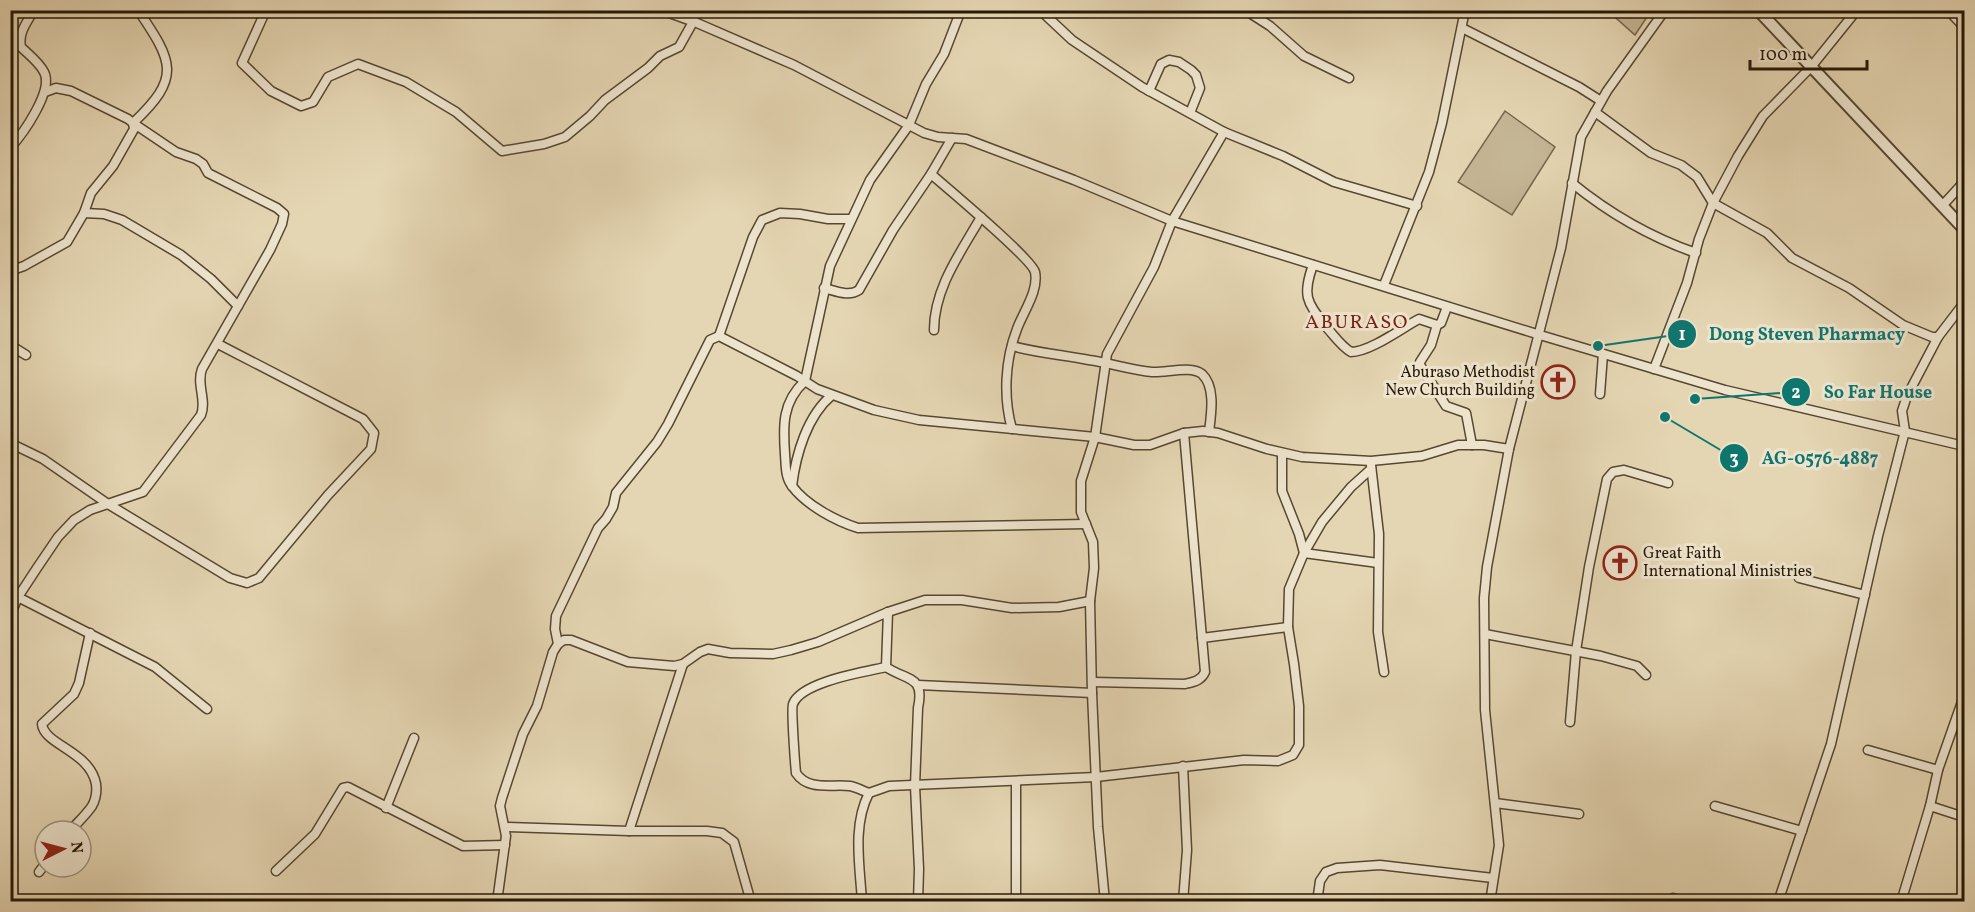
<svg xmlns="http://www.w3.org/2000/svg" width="1975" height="912" font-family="Vollkorn,serif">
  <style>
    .grass { fill: #c5b696; stroke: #76674e; stroke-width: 1.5 }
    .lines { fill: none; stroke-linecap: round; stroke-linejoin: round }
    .minor-casing { stroke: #564831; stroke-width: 11 }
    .tertiary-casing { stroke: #564831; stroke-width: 14 }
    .minor { stroke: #eee4ce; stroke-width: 8 }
    .tertiary { stroke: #eee4ce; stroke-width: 10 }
    .labels { text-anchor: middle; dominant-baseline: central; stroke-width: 6; stroke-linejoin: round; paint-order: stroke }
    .poi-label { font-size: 16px; fill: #261806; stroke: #eee4ce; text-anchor: end }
    .quarter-label { font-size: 20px; letter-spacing: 1.5px; fill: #7a1f14; stroke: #eee4ce }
    .leader { fill: none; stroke: #0f766e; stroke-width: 2 }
    .callout-dot { fill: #0f766e; stroke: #eee4ce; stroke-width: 2 }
    .mark-label { font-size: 18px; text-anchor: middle; font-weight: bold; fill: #fff }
    .callout-label { font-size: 18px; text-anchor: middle; font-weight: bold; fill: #0f766e; stroke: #eee4ce; stroke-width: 6; stroke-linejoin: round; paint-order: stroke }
  </style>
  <rect width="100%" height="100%" fill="#e5d6b3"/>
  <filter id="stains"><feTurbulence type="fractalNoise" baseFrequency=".00333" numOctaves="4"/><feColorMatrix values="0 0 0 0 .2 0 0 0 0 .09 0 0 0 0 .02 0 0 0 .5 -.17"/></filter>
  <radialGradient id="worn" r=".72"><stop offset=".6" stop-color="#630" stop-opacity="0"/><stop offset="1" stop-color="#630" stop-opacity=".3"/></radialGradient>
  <g class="grass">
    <polygon points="1608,11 1651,11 1635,35"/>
    <polygon points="1505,111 1555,147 1512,215 1458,182"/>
  </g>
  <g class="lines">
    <g class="minor-casing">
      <g id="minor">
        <polyline points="266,10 242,63 271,91 301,106 313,102 328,77 358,64 406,82 456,112 502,151 544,144 565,137 590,116 605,100 648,68 660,56 679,47 693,22 695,10"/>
        <polyline points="661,10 697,23 794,65 924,133 938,137 966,139 1074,180 1172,221 1540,335 1725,390 1964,446"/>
        <path d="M961,10L944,54L926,84L909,125L870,180L830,266L805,381C782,402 783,426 785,454C786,466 785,477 792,486C806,505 836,521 858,528L1086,524"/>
        <polyline points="1040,10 1072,40 1142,87 1224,132 1283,156 1334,182 1417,206"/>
        <polyline points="1245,10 1270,26 1304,56 1349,78"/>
        <polyline points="1948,10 1964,27"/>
        <polyline points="1462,28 1579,87 1601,101"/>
        <polyline points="1149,91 1161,64 1169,60 1179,62 1191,70 1196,75 1200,88 1190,113"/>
        <polyline points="1595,112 1651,153 1681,165 1697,177 1713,203 1767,233 1792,258 1849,288 1903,325 1932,337 1938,337"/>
        <path d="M952,138L931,174C947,188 1031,258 1035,272C1039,291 1023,312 1017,329C1005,360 1003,397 1012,429"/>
        <path d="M10,148C23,134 54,90 44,72C39,62 29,55 21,47C18,33 27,22 34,10"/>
        <path d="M1572,183C1610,214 1650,237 1696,253"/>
        <polyline points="1942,206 1964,182"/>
        <polyline points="84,213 104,214 122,220 181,255 211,279 238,306"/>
        <path d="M1313,265C1301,298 1308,303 1328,329C1335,337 1342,347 1351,352C1370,352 1402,328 1419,319L1437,325L1441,323L1447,307"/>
        <polyline points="10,271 24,266 67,242 84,213 91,193 113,166 134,129 133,123 128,119 71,91 56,88 45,92"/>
        <polyline points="1384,285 1429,172 1442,123 1465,10"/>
        <path d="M824,288C836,291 849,297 859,290L893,230L931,174"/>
        <polyline points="1437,325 1431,345 1420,362 1420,365 1446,406 1466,413 1472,445"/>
        <path d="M934,330C934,288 961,252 981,217"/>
        <polyline points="719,336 753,237 762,220 780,213 800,214 828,219 850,219"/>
        <polyline points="10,345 26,355"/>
        <path d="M1012,346C1038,353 1063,355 1089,360C1110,363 1131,370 1152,372C1166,373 1191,365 1202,374C1216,387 1211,415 1209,432"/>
        <polyline points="1654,369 1687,283 1699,239 1713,203 1738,156 1763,116 1811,67 1857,10"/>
        <polyline points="1600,394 1603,354"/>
        <polyline points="10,443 43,459 108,504 230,578 247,583 259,578 328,495 371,449 374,433 363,419 218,344"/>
        <polyline points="1282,453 1282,491 1299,534 1304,553"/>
        <polyline points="1371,465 1379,534 1378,632 1384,672"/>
        <path d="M792,486C796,454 807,416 832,395"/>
        <polyline points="1304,553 1378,563"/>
        <polyline points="1799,578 1865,595"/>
        <polyline points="10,593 155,667 207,709"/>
        <path d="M888,612L886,667C907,681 925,675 918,708L915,786L919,869L918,902"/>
        <path d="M10,616L18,597L37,568L58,537L74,520L90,510L143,492L201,415C207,400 196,384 202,369L270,250L282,224L284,214L277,208L208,173L203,164L196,159L176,152L133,123C182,77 173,62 138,10"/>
        <polyline points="1485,634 1601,656 1637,666 1646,675"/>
        <polyline points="1202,638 1288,627"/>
        <polyline points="558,644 555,629 556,616 598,528 606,519 613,507 616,493 657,442 668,424 710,340 719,336 797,376 817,389 874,410 919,420 1095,437 1134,445 1150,445 1184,433 1203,431 1218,433 1267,449 1302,457 1371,461 1422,456 1458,445 1484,445 1509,449"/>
        <path d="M1093,682L1185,684C1193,682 1201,681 1205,672L1184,433"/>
        <polyline points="918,685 1092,693"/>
        <polyline points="1570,722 1576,651 1589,567 1607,479 1613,472 1624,470 1668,483"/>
        <polyline points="1868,750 1938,770"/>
        <polyline points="1183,766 1187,850 1183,902"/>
        <path d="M869,793C863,791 856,787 850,786C831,784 808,791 796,773C795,763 791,708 793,704C801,682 864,672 886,667"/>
        <polyline points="1495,803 1579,814"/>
        <polyline points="1715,806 1802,831"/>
        <polyline points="1930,806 1964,817"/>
        <polyline points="386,808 414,738"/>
        <polyline points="505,827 629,831 707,831 722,833 734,842 751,902"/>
        <path d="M70,831C77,823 86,815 92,806C96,799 97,792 96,784C90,751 44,745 42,724L74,694L79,683L90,633"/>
        <polyline points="629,831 683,664"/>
        <polyline points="276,871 315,834 343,788 348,787 463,846 505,845"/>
        <polyline points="39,872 45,864"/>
        <polyline points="1673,898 1681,902"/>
        <polyline points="497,902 506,836 500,806 502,798 523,734 537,706 553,652 558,644 564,640 571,640 628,662 674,666 683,664 700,652 708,649 730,653 773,654 791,650 818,642 888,612 925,600 962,600 1012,608 1059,607 1090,601"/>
        <path d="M862,902C860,866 852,826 869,793L889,786L1096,777L1244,760L1278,761L1293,755L1299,745V706L1294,664L1288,627L1289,589L1304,553L1322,522L1351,487L1371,469"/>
        <polyline points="1016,902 1016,782"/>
        <polyline points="1105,902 1098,827 1092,693 1090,601 1094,568 1093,542 1081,512 1081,481 1095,437 1107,354 1154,267 1172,221 1224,132"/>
        <polyline points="1317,902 1320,881 1326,872 1337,868 1380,865 1493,878"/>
        <polyline points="1490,902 1499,845 1485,710 1484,598 1487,567 1509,449 1561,248 1581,137 1607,91 1665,10"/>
        <polyline points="1778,902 1831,744 1878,536 1905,431 1902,411 1907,396 1938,337 1964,303"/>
        <polyline points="1901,902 1930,806 1938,770 1964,696"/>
      </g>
    </g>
    <g class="tertiary-casing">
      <polyline id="tertiary" points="1758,10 1964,229"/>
    </g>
    <use href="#minor" class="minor"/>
    <use href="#tertiary" class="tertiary"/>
  </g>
  <defs>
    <g id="church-ring" transform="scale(1.725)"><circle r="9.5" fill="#eee4ce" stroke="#8f2418" stroke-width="1.5"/><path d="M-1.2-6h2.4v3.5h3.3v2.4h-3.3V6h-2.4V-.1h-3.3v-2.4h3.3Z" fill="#8f2418"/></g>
  </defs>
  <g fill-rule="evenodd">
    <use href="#church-ring" x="1558" y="382"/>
    <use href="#church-ring" x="1620" y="563"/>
  </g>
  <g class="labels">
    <g class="poi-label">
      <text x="1535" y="373">Aburaso Methodist<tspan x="1535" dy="18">New Church Building</tspan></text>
      <text x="1643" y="554" text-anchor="start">Great Faith<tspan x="1643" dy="18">International Ministries</tspan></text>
    </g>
    <g class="quarter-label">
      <text x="1357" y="323">ABURASO</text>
    </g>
  </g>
  <path class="leader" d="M1598 346L1682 334M1695 399L1796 392M1665 417L1734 458"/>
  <g class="callout-dot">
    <circle cx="1598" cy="346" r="6"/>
    <circle cx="1695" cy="399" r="6"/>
    <circle cx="1665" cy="417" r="6"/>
    <circle cx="1682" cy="334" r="15"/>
    <circle cx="1796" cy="392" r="15"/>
    <circle cx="1734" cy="458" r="15"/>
  </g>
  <g class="mark-label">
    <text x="1682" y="340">1</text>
    <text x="1796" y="398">2</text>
    <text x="1734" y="464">3</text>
  </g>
  <g class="callout-label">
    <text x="1807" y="340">Dong Steven Pharmacy</text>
    <text x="1878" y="398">So Far House</text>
    <text x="1820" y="464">AG-0576-4887</text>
  </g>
  <rect width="1975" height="912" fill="none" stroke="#e5d6b3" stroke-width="36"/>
  <rect x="12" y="12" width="1951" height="888" fill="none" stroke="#261806" stroke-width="3"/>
  <rect x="18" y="18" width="1939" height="876" fill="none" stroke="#261806" stroke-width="1.5"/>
  <g transform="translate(63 849) rotate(84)"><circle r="28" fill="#eee4ce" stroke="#9e927e" stroke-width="1.5"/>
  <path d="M0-4.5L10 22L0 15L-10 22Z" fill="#8f2418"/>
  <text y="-9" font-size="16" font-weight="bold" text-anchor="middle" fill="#261806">N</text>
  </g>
  <path d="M1750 60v9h117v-9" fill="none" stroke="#261806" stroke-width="3"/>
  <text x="1759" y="60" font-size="18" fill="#261806" stroke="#eee4ce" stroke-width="4.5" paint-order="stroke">100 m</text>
  <rect width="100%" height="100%" filter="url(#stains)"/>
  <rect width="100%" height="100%" fill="url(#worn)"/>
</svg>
